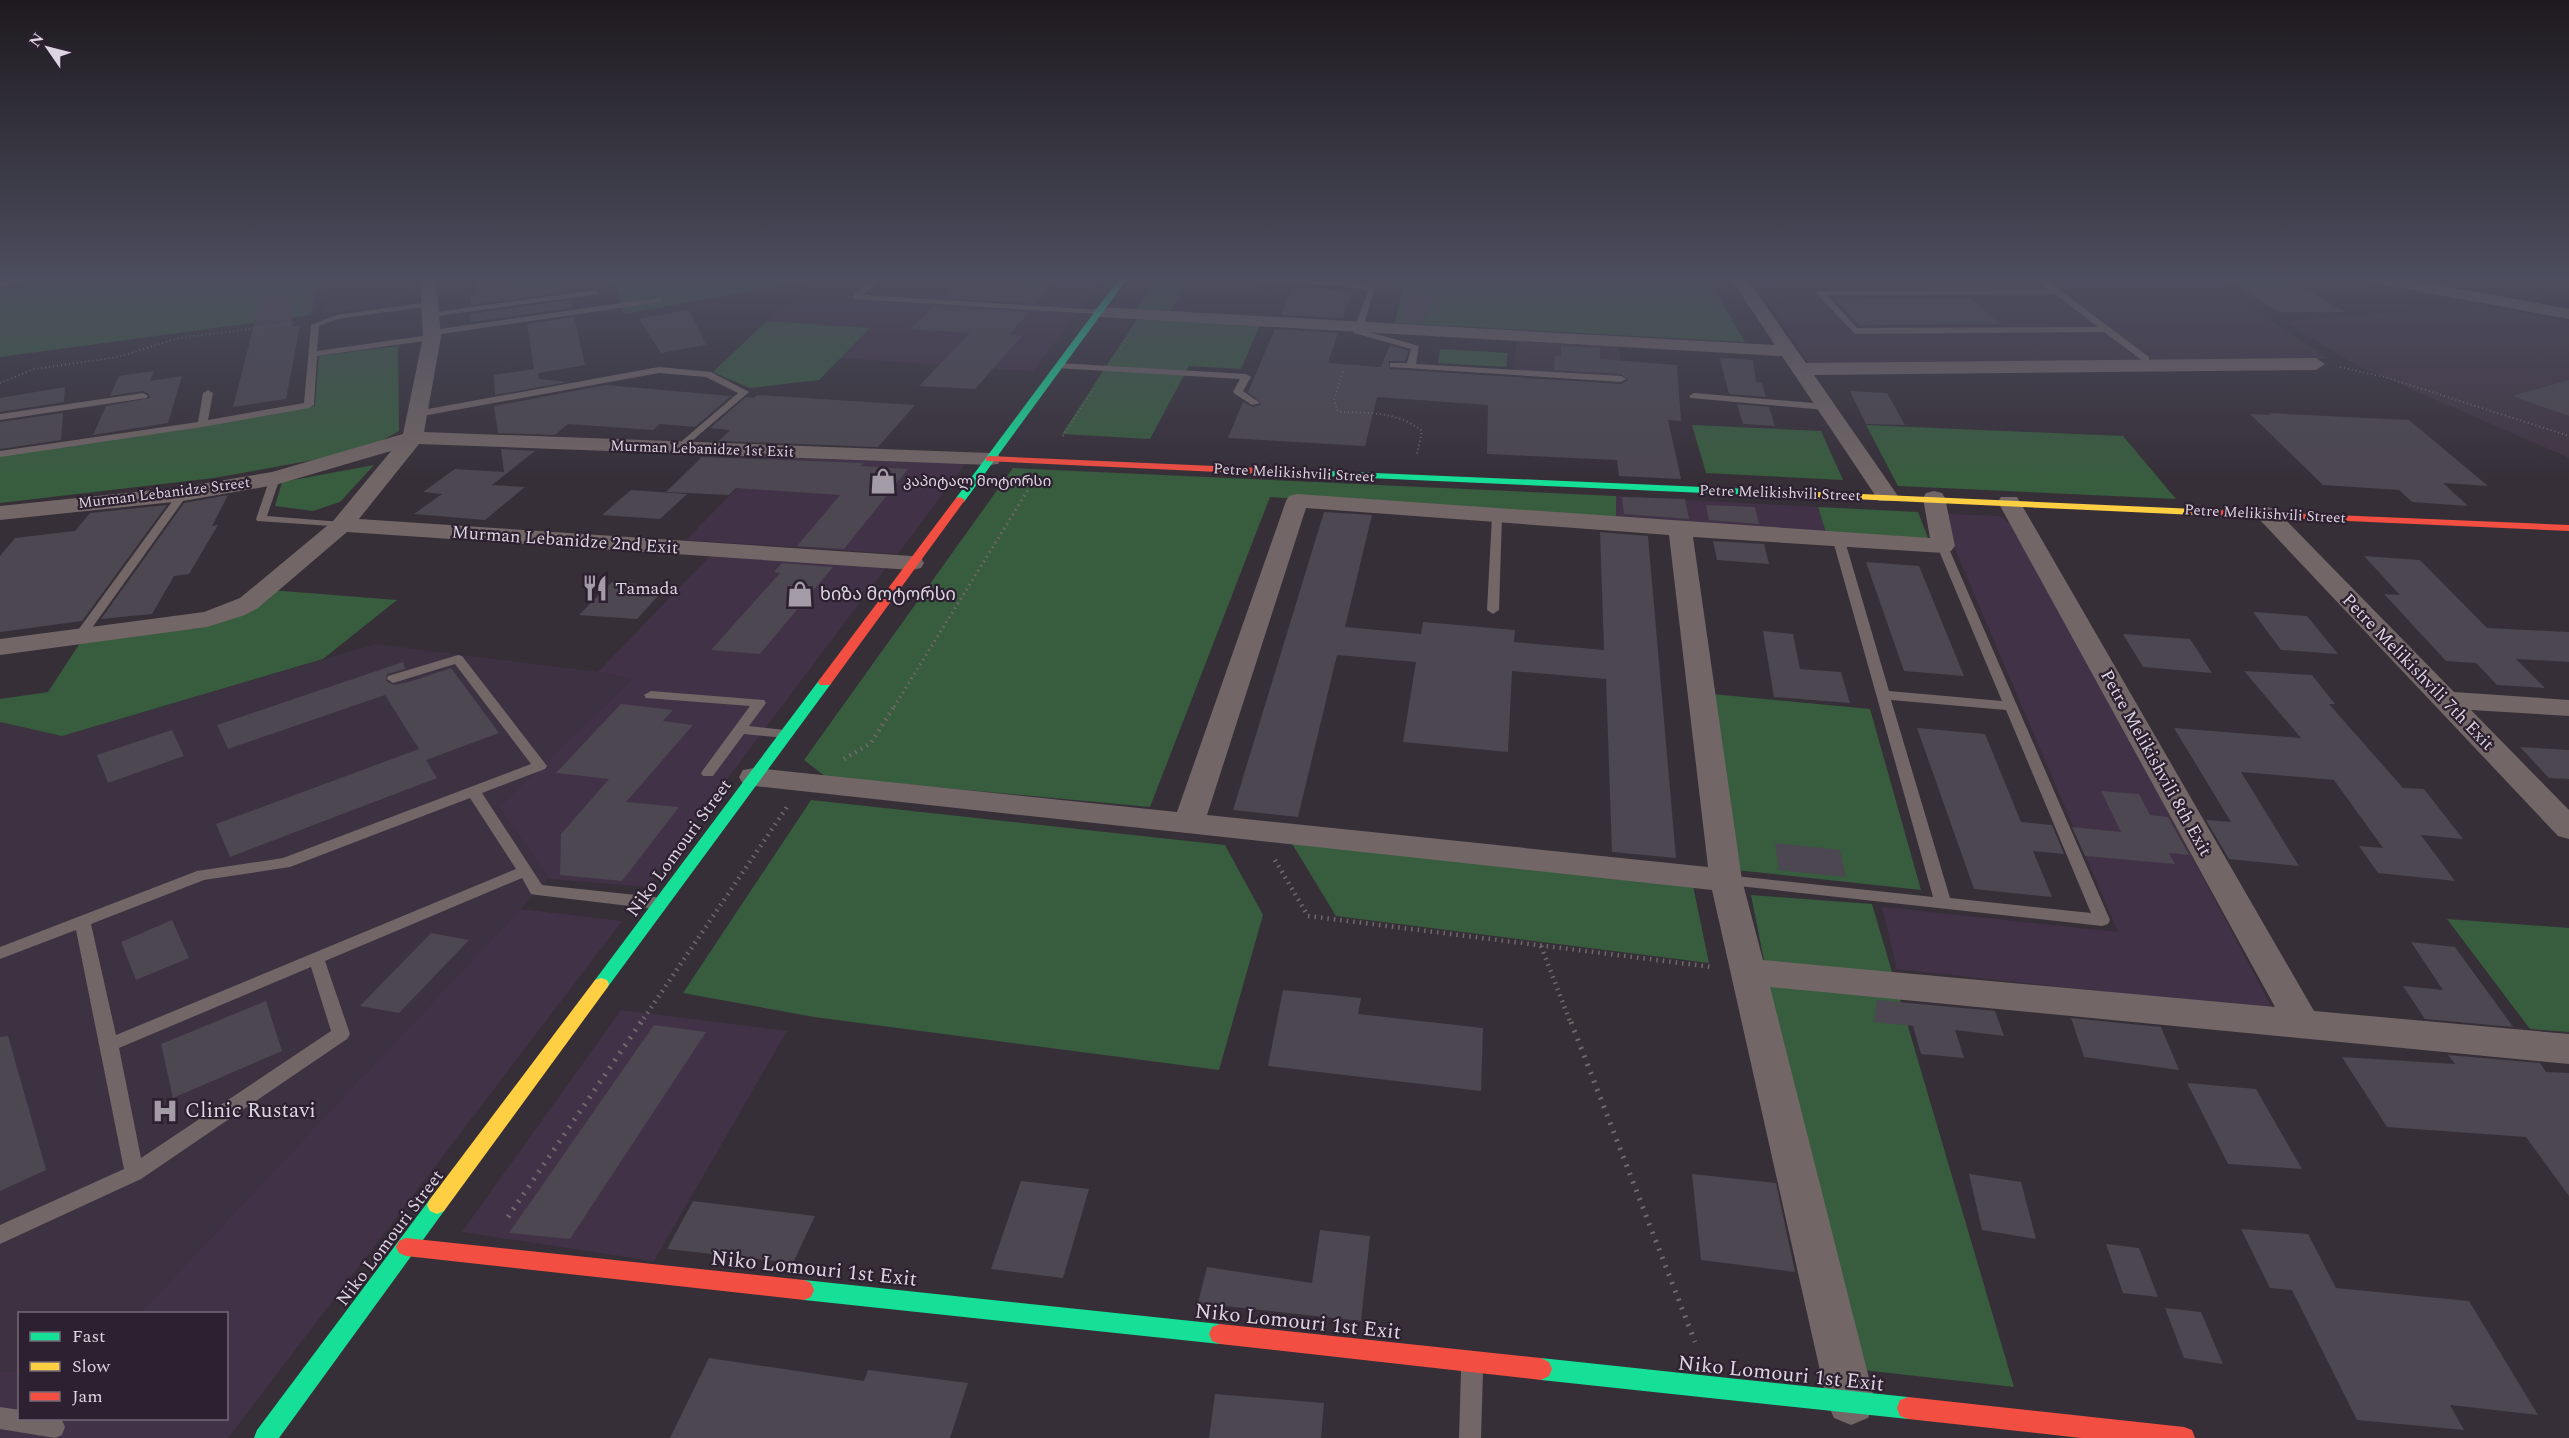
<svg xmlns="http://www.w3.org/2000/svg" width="2569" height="1438" font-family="Spectral,'Noto Sans Georgian',serif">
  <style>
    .built { fill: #423247 }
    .education { fill: #413543 }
    .medical { fill: #3d3242 }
    .green { fill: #385c3e }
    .building { fill: #4c4750 }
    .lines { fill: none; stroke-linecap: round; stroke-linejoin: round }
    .path-far3 { stroke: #72686a; stroke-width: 2; stroke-dasharray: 1 3; stroke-linecap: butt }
    .path-far2 { stroke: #72686a; stroke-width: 3; stroke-dasharray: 1.5 4; stroke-linecap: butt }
    .path-far1 { stroke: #72686a; stroke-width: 4.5; stroke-dasharray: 1.5 5; stroke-linecap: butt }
    .path { stroke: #72686a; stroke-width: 5; stroke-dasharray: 2 7; stroke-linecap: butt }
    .lane { fill: #726666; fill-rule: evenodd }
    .street { fill: #726666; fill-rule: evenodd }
    .fast { fill: #16e098; fill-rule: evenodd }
    .slow { fill: #ffcf43; fill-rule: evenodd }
    .jam { fill: #f24e42; fill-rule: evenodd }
    .labels { text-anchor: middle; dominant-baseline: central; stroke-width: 4.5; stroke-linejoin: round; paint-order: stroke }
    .far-street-label { font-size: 15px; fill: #ddd5e0; stroke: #2d2131 }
    .far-poi-label { font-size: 15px; fill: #ddd5e0; stroke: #2d2131; text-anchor: start }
    .street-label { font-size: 18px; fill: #ddd5e0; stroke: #2d2131 }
    .poi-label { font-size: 18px; fill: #ddd5e0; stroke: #2d2131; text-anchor: start }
    .near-poi-label { font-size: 21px; fill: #ddd5e0; stroke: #2d2131; text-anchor: start }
    .near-street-label { font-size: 21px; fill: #ddd5e0; stroke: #2d2131 }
  </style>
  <rect width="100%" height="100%" fill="#362f38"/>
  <g class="built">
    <polygon points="328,279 402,279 402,303 323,314"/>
    <polygon points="821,279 1103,279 1033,371 841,358 870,328 767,321"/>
    <polygon points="768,457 965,464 898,554 686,540"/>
    <polygon points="1616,496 1818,507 1828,539 1616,522"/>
    <polygon points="1948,514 1999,516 2018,528 2273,1010 1897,969 1882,907 2118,932 1947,530"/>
    <polygon points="711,555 888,565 646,887 549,879 499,807 632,679 598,672"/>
    <polygon points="520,909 622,921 228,1438 0,1438 0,1372 19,1372 20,1418 226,1418 226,1314 140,1313"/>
    <polygon points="621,1010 787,1031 654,1261 462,1232"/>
  </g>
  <g class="education">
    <polygon points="1752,279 2209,279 2329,359 1810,365"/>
    <polygon points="2483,306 2569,322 2569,458 2358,366 2282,321"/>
    <polygon points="1517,341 1619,347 1621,378 1513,372"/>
  </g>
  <polygon class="medical" points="376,644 598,672 632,679 499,807 549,879 140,1313 20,1314 19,1372 0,1372 0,722 62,736"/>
  <g class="green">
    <polygon points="84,279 202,279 200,285 248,279 318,279 311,315 0,357 0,289"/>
    <polygon points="613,279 818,279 624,314"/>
    <polygon points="1157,279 1189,280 1170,311 1136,309"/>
    <polygon points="1404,279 1708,279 1745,342 1395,323"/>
    <polygon points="1137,319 1260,325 1241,369 1189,366 1150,439 1062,434"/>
    <polygon points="767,321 870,328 819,380 750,388 713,372"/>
    <polygon points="398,346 399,431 363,451 214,478 0,503 0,455 315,406 319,356"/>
    <polygon points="1440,349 1508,353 1506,367 1438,363"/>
    <polygon points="1692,425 1821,431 1843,480 1706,473"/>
    <polygon points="1866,425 2123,436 2176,499 1898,486"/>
    <polygon points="374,465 340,502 313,511 275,506 282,482"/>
    <polygon points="1013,468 1616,496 1616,522 1270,497 1150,807 826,777 804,760"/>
    <polygon points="1818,507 1918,512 1930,543 1828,539"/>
    <polygon points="270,590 397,600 323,659 62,736 0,722 0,699 48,692 82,640 200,628"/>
    <polygon points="1712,694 1870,709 1921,890 1736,870"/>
    <polygon points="811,800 1225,845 1263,915 1219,1070 814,1017 683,993"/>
    <polygon points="1291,842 1693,886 1709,963 1336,916"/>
    <polygon points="1751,895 1872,904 2014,1387 1845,1368"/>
    <polygon points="2447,919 2569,928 2569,1032 2530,1029"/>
  </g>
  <g class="building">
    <polygon points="474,279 565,279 568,292 471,305 471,295 476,294"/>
    <polygon points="963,279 1058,279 1036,304 943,298"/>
    <polygon points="2225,279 2289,279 2345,312 2278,312"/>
    <polygon points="1292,288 1352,291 1343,318 1281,315"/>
    <polygon points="1412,288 1433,295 1424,323 1399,322"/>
    <polygon points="292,293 292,327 300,325 286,399 233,407 261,297"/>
    <polygon points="1971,298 2001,324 1859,325 1835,299"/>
    <polygon points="570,300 572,308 470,322 470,314"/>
    <polygon points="934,306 1029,312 1009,335 1022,336 975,389 919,386 970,333 910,329"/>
    <polygon points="689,310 706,345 661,353 639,319"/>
    <polygon points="574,317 585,365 538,373 539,379 567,382 495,395 494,375 534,369 527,324"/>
    <polygon points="1275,329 1338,333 1328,363 1381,367 1390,345 1408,351 1405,361 1388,361 1390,369 1621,384 1628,380 1621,374 1554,370 1555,355 1561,356 1561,346 1600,348 1600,359 1677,365 1681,421 1668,420 1681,479 1619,476 1617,460 1487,454 1488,405 1377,397 1365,446 1228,438 1243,402 1253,407 1262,404 1248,392"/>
    <polygon points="1720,358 1753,360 1756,382 1762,383 1766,397 1729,394"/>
    <polygon points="154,371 150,381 182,376 168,423 93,435 106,406 150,398 149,394 143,391 110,396 119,376"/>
    <polygon points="2569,380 2569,416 2512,396"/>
    <polygon points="606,385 731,396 695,427 660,424 653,430 568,424 555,435 498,433 494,406"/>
    <polygon points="65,387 64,402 0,412 0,398"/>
    <polygon points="1850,391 1887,393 1905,425 1866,424"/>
    <polygon points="757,395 915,405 878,447 719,441 730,430 710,428 746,397 754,398"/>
    <polygon points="1737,404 1769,407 1775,426 1743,424"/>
    <polygon points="63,413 61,440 0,449 0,422"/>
    <polygon points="2268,413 2409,420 2488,486 2443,483 2468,506 2412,502 2399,490 2323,485 2250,414 2271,415"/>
    <polygon points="501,449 535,451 492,485 525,487 485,520 414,514 442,494 423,492 455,469 504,472"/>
    <polygon points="702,457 864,463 860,466 908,469 844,549 797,546 840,495 736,488 729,495 666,492"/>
    <polygon points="631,490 687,494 660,519 602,515"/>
    <polygon points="228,495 212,526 218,525 189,574 174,576 152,614 101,619 184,503"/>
    <polygon points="1622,497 1685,499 1689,519 1624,514"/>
    <polygon points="167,505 82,621 0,632 0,556 15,538 75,531 90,513"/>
    <polygon points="1706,505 1755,507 1759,524 1709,520"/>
    <polygon points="1324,512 1372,515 1345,627 1421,634 1423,622 1515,630 1514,642 1604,650 1600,532 1648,536 1676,858 1612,852 1606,679 1512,671 1508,752 1403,742 1416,662 1337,655 1298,817 1233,810"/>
    <polygon points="1713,541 1764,544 1769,564 1717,560"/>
    <polygon points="2364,556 2420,560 2487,628 2569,632 2569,662 2516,659 2545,688 2497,685 2476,663 2446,661 2384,594 2400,595"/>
    <polygon points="1866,562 1919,566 1964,676 1904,671"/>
    <polygon points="782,563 833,567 760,654 711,650 780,573 774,572"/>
    <polygon points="612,582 667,586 637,619 579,615"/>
    <polygon points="2253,612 2307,616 2338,654 2281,650"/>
    <polygon points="1763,631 1793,634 1800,669 1841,672 1850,703 1774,697"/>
    <polygon points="2123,634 2190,639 2212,673 2143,667"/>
    <polygon points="403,662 405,669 387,674 386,681 394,685 409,682 451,668 499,733 426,760 437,778 230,857 216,824 419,749 385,695 228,749 217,725"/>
    <polygon points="2244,671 2312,675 2335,704 2329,704 2403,788 2424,789 2463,839 2421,835 2455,881 2378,873 2359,846 2383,848 2334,780 2241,772 2299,866 2229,859 2206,820 2231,822 2174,728 2301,738"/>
    <polygon points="621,704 673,710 663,721 693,725 626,802 679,807 622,881 560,875 561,834 609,779 556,773"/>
    <polygon points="1917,728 1985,734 2021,822 2052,825 2064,854 2033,851 2052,897 1974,889"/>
    <polygon points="172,730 184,756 108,783 97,755"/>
    <polygon points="2520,747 2569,750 2569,779 2549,778"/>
    <polygon points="2101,791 2139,794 2150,815 2168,817 2189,855 2169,853 2175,864 2085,856 2072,827 2121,832"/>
    <polygon points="1775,843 1840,850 1846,877 1779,870"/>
    <polygon points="172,920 189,958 136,980 121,942"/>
    <polygon points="431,933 469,940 399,1013 360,1006"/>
    <polygon points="2411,942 2455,947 2513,1027 2425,1019 2403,986 2443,990"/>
    <polygon points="1283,990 1361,998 1358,1014 1483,1028 1481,1091 1268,1066"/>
    <polygon points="1877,1000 1995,1011 2004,1036 1955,1030 1964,1058 1921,1054 1913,1026 1874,1022"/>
    <polygon points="266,1001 282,1051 173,1098 161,1044"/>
    <polygon points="2071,1018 2161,1027 2179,1070 2084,1057"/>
    <polygon points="654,1025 706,1032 570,1239 509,1233"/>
    <polygon points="8,1036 46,1170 0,1191 0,1037"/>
    <polygon points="2448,1055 2540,1063 2546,1072 2569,1073 2569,1196 2526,1137 2387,1127 2342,1057 2455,1064"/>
    <polygon points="2187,1083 2256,1089 2302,1169 2228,1164"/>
    <polygon points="1692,1174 1776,1183 1795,1272 1701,1260"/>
    <polygon points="1969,1174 2021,1182 2036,1239 1982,1230"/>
    <polygon points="1021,1181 1089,1189 1063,1278 991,1269"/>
    <polygon points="693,1201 815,1216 793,1263 667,1249"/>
    <polygon points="2241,1229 2308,1234 2336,1288 2469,1301 2538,1415 2450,1405 2464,1430 2357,1420 2292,1290 2270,1288"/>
    <polygon points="1320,1230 1370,1236 1361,1321 1198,1303 1207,1267 1312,1283"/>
    <polygon points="2106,1244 2139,1248 2158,1297 2123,1293"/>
    <polygon points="2165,1308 2201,1312 2223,1364 2184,1358"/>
    <polygon points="709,1358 864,1381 868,1370 968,1383 950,1438 670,1438"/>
    <polygon points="1215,1394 1324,1403 1321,1438 1209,1438"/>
  </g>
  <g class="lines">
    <g class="path-far3">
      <polyline points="675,293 711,279"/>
      <polyline points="1157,294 1167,279"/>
      <polyline points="1121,349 1130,335"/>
      <polyline points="2340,367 2388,378 2569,436"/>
      <path d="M1343,372L1334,400L1338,412C1368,413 1397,411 1422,431L1417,454"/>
      <polyline points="0,383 34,369 118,357 179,338 295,323"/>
      <polyline points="1063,436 1095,387"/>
    </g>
    <polyline class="path-far2" points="894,707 1031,485"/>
    <g class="path-far1">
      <polyline points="844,759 871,743 895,705"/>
      <polyline points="1275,860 1308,916 1712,967"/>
      <polyline points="1541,946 1571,1024"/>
      <polyline points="640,1024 787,807"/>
    </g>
    <g class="path">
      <polyline points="1571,1022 1695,1342"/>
      <polyline points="508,1217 641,1022"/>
    </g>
    <g class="lane">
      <polygon points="22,279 39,279 0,287 0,283"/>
      <polygon points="871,279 880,279 863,295 1099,310 1103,312 1099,314 853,299 853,295"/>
      <polygon points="1259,279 1350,282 1375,288 1362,330 1419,346 1416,364 1621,376 1626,379 1621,382 1390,367 1390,363 1407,363 1411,349 1354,333 1353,331 1368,291 1350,286 1263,281"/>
      <path d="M2036,279H2045L2149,357V361H2143L2104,332L1855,334L1816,293L1820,291L2049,290ZM2055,294L2098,327L1857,328L1827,295Z"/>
      <polygon points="595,290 599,292 598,294 430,317 426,315 430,313"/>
      <polygon points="658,298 661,298 661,302 435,335 436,337 432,340 317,356 314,405 309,408 202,427 0,457 0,451 198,422 203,393 208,390 213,393 208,420 304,403 311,325 336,315 430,302 434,304 430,306 338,319 319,326 317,351 429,335 428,333 432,330"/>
      <polygon points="1059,363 1246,374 1251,377 1243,391 1260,403 1252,405 1235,394 1233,392 1240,379 1056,368 1056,364"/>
      <polygon points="659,367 711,372 749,392 680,451 675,448 676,446 738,393 706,377 659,373 417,417 412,414 417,411"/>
      <polygon points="143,393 148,396 146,398 0,420 0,414"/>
      <polygon points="1694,393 1826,404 1831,407 1826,410 1691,398 1689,396"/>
      <polygon points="275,475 280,478 267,516 342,522 347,525 346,527 257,521 256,519 270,478"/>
      <polygon points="183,491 188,494 84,639 76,639 74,636 76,633 179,492"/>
      <polygon points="1497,513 1502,516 1499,610 1493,614 1487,610 1492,516"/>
      <path d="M1839,538L1845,541L1889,691L2002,701L1937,546L1939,544H1947L2110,920L2108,924L2102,926L1720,884L1718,880L1720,876L1726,875L1933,897L1833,541ZM1891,700L2006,710L2091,913L1950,898Z"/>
      <path d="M458,655L462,656L547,766L545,769L482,793L542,885L655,897L661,899L663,903L661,907L655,909L537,895L531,894L522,878L325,961L350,1034L347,1039L141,1179L0,1244V1225L124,1169L76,930L0,959V947L197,871L283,858L531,764L455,664L393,683L387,679L388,676ZM470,798L516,869L116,1035L91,924L204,880L290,867ZM311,967L331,1031L141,1158L119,1048Z"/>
      <polygon points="651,691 764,700 766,703 749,726 785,730 792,734 785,738 744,734 713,776 703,776 701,773 703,770 750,706 646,698 644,695"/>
      <polygon points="1472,1360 1480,1364 1483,1371 1481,1438 1459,1438 1461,1371 1464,1364"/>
      <polygon points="0,1407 20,1410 20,1418 61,1418 65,1427 62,1435 55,1438 0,1429"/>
    </g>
    <g class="street">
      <polygon points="420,279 436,279 441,337 424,432 990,453 998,454 1001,459 998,464 990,465 419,444 359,519 912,556 921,558 924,563 921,568 912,570 347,532 258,608 245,615 207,627 0,655 0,639 204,612 240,598 334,520 391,451 275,485 183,501 0,520 0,506 183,487 272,472 403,434 423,337"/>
      <polygon points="1731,279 1747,279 1806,363 2316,358 2325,364 2316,370 1814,375 1898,496 1895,501 1879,501 1782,356 1099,317 1090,312 1099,307 1775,345"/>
      <polygon points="2371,279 2406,279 2569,309 2569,319 2379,284"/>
      <path d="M1934,491L1942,493L1945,498L1955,546L1951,551L1943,553L1693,537L1742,880L1763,960L2275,1007L1998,502L2001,497H2017L2020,502L2314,1011L2569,1034V1064L1770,987L1875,1402L1868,1418L1851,1425L1834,1418L1827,1402L1712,890L754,786L743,784L739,777L743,770L754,768L1177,812L1286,501L1289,496L1297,494L1930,538L1923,498L1926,493ZM1306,508L1669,535L1708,867L1207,815Z"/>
      <polygon points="2267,507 2275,509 2454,692 2569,700 2569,716 2471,710 2569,810 2569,839 2558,836 2259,519 2256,514 2259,509"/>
    </g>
    <g class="fast">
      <polygon points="1119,279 1127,279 964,502 956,502 956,498"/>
      <polygon points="1328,471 1750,489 1755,492 1750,495 1324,476 1324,472"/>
      <polygon points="825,678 832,682 830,685 607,988 601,990 595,988 593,984 595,980 820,679"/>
      <polygon points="437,1196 444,1199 447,1205 444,1211 279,1438 254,1438 257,1430 430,1199"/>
      <polygon points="804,1280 1220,1324 1228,1327 1231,1334 1228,1341 1220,1344 804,1300 797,1297 794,1290 797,1283"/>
      <polygon points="1541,1358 1908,1397 1916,1400 1919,1408 1916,1416 1908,1419 1541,1380 1533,1376 1530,1369 1533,1362"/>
    </g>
    <g class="slow">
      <polygon points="1750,489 2195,509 2200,512 2195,515 1746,494 1745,492"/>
      <polygon points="601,978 607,980 609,984 607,988 444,1211 437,1214 430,1211 427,1205 430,1199 595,980"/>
    </g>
    <g class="jam">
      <polygon points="990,456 1328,471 1333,474 1328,477 986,461 986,457"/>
      <polygon points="960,497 965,500 830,685 820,685 818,682 820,679 956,498"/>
      <polygon points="2195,509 2569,525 2569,531 2191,514 2191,510"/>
      <polygon points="406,1238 804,1280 811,1283 814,1290 811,1297 804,1300 406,1256 399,1253 396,1247 399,1241"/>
      <polygon points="1220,1324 1541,1358 1549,1362 1552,1369 1549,1376 1541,1380 1220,1344 1212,1341 1209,1334 1212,1327"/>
      <polygon points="1908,1397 2184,1427 2192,1430 2195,1438 2081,1438 1908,1419 1900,1416 1897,1408 1900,1400"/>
    </g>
  </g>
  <linearGradient id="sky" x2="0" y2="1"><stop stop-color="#1e1a1f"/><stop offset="0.58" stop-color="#4c4d5e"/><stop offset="1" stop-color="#4c4d5e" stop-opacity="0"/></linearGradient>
  <rect width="2569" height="480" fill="url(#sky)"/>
  <defs>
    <g id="shop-bare" transform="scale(2.07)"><path d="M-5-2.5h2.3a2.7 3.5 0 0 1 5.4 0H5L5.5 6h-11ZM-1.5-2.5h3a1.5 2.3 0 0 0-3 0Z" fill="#a39ba5" stroke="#2d2131" stroke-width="2.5" paint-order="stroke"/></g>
    <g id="restaurant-bare" transform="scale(2.07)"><path d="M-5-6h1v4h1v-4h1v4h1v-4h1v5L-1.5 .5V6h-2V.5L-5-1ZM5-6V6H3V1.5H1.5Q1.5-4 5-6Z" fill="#a39ba5" stroke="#2d2131" stroke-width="2.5" paint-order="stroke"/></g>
    <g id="hospital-bare" transform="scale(2.07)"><path d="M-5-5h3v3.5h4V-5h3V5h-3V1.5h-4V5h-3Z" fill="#a39ba5" stroke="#2d2131" stroke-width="2.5" paint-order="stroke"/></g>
  </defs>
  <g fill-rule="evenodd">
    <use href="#shop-bare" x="883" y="481"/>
    <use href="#restaurant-bare" x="595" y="588"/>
    <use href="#shop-bare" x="800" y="594"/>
    <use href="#hospital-bare" x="165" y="1111"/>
  </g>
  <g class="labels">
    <g class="far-street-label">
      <text transform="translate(702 449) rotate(2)">Murman Lebanidze 1st Exit</text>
      <text transform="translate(1294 473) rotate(3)">Petre Melikishvili Street</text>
      <text transform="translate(164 493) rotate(-7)">Murman Lebanidze Street</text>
      <text transform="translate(1780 493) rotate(2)">Petre Melikishvili Street</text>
      <text transform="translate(2265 514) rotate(3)">Petre Melikishvili Street</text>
    </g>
    <g class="far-poi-label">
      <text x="903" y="481">კაპიტალ მოტორსი</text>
    </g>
    <g class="street-label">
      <text transform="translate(565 540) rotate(4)">Murman Lebanidze 2nd Exit</text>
      <text transform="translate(2418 672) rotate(46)">Petre Melikishvili 7th Exit</text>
      <text transform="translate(2156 763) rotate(61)">Petre Melikishvili 8th Exit</text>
      <text transform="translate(679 848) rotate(-54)">Niko Lomouri Street</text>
      <text transform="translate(390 1238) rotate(-53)">Niko Lomouri Street</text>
    </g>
    <g class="poi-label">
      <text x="615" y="588">Tamada</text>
      <text x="820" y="594">ხიზა მოტორსი</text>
    </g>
    <g class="near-poi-label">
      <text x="185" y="1111">Clinic Rustavi</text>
    </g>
    <g class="near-street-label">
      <text transform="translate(814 1269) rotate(6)">Niko Lomouri 1st Exit</text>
      <text transform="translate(1298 1322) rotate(6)">Niko Lomouri 1st Exit</text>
      <text transform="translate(1781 1374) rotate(6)">Niko Lomouri 1st Exit</text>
    </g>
  </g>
  <rect x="18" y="1312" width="210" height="108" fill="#2d2131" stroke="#736977" stroke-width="1.5"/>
  <rect x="30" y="1332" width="30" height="9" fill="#16e098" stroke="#736977" stroke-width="1.5"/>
  <text x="72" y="1342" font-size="18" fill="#ddd5e0">Fast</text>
  <rect x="30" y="1362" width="30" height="9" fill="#ffcf43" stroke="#736977" stroke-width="1.5"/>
  <text x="72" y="1372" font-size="18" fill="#ddd5e0">Slow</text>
  <rect x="30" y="1392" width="30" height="9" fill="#f24e42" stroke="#736977" stroke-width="1.5"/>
  <text x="72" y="1402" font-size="18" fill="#ddd5e0">Jam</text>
  <g transform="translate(48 48) rotate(305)" stroke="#2d2131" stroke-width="4.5" paint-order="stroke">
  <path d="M0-4.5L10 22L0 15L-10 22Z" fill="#ddd5e0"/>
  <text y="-9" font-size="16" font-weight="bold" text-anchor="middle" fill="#ddd5e0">N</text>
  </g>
</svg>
